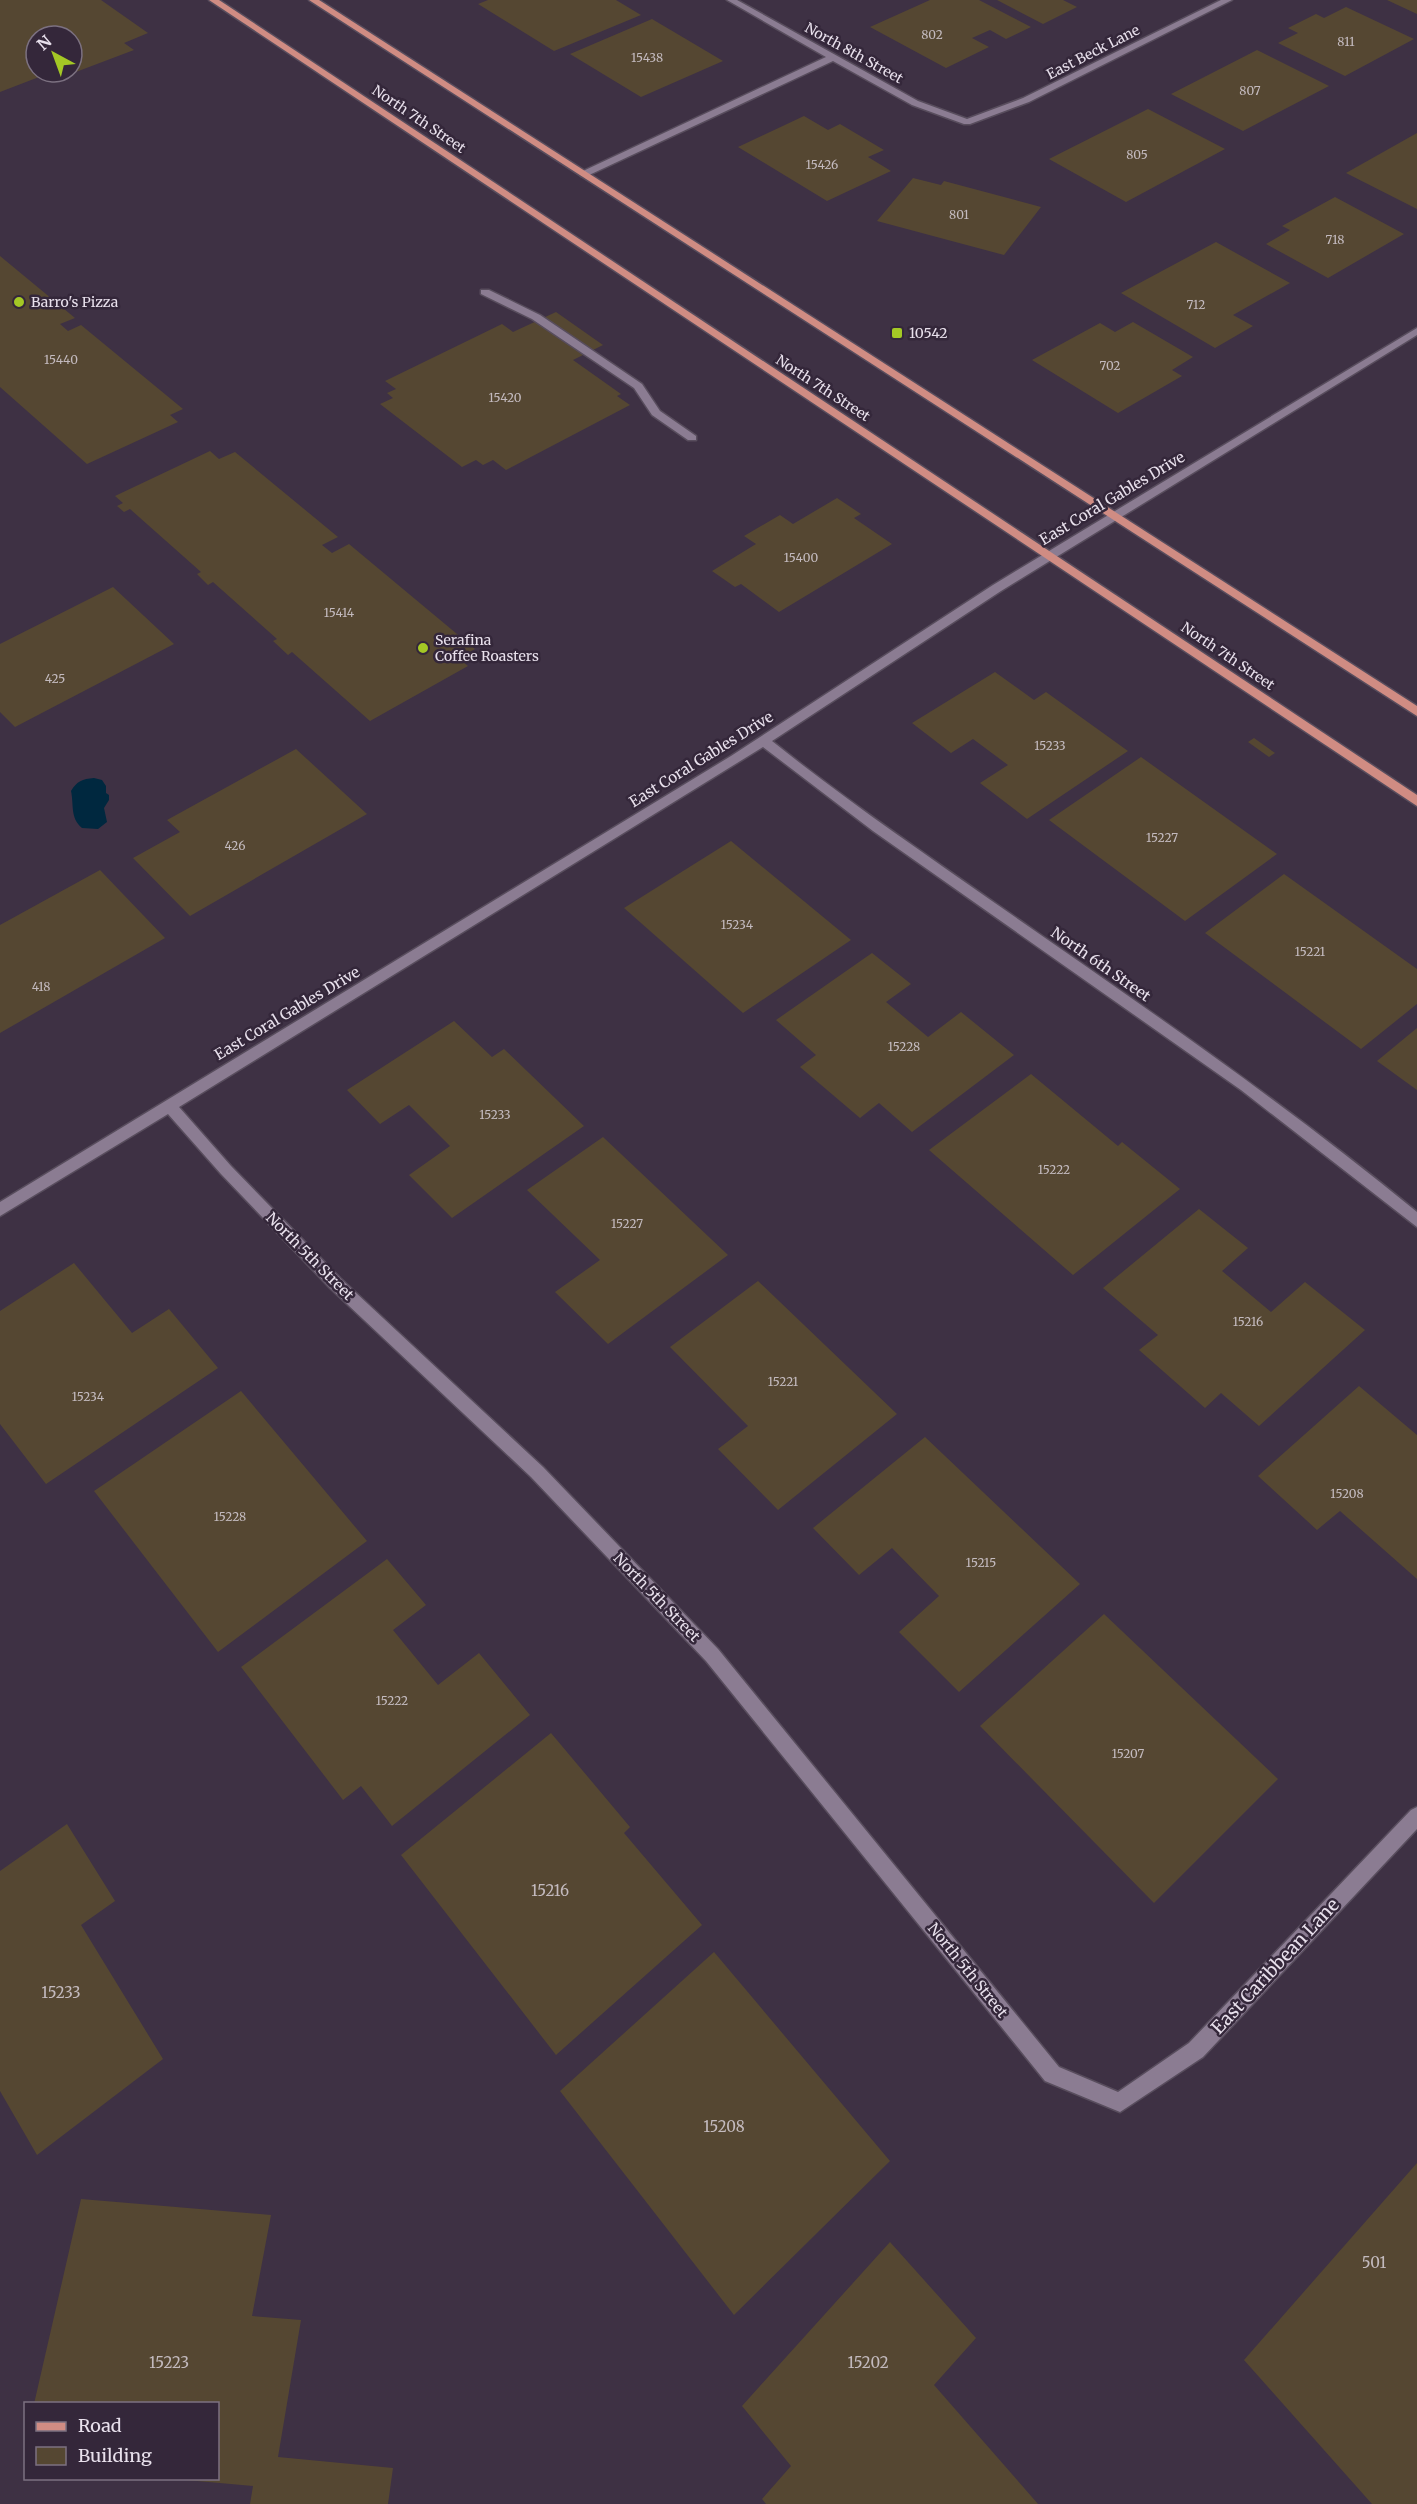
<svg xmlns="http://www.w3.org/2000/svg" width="1417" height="2504" font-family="Merriweather,serif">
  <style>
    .water { fill: #00283f }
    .building { fill: #554732; fill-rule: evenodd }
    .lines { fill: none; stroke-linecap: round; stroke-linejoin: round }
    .minor-casing { stroke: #584d5d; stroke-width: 3 }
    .major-casing { stroke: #584d5d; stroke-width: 3 }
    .minor { fill: #8b7c92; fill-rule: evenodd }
    .major { fill: #d08c83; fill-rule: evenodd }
    .poi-dot { fill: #a4c825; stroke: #34273a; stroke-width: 2 }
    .labels { text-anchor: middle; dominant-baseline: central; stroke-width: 5; stroke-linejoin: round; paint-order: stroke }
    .number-label { font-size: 12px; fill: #c3babe }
    .far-street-label { font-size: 14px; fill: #e8e0ec; stroke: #34273a }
    .far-poi-label { font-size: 14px; fill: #e8e0ec; stroke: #34273a; text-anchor: start }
    .street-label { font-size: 15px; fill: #e8e0ec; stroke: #34273a }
    .near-number-label { font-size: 15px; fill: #c3babe }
    .near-street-label { font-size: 18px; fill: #e8e0ec; stroke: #34273a }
  </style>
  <rect width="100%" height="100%" fill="#3e3144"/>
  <path class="water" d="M94,778L102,780L106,786V793L109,795V800L104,808L107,822L98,829L82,828C70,818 74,805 71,791C77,781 82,779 94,778Z"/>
  <g class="building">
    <path d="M0,0H101L148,33L124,43L134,50L60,78L52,72L0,92ZM36,36H72V72H36Z"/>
    <polygon points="488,0 616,0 641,15 554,51 478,4"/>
    <polygon points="930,0 979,0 1031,27 1006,39 990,30 972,38 989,47 946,68 870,27"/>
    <polygon points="997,0 1063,0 1077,7 1043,24"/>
    <polygon points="1387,0 1417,0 1417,14"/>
    <polygon points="1346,7 1414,39 1345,76 1278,43 1298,33 1288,28 1316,14 1324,18"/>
    <polygon points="652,19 723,61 641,97 570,54"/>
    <polygon points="1257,50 1329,86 1243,131 1171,94"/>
    <polygon points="1148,109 1225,149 1126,202 1049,159"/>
    <polygon points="804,116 828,130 840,124 884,150 868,157 891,171 827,201 738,147"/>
    <polygon points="1417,133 1417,209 1346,173"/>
    <polygon points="913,178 941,185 944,181 1041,207 1004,255 877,221"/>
    <polygon points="1335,197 1404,234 1328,278 1266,244 1290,230 1282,226"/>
    <polygon points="1216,242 1290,283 1233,315 1253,326 1215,348 1121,293"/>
    <polygon points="0,256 75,318 60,324 68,331 81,325 183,409 170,415 178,422 87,464 0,387"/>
    <polygon points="556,312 603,345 573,360 621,394 617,396 630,405 506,470 493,460 483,465 476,460 462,467 380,404 393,398 387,393 396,389 385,381 502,324 513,332"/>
    <polygon points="1133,322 1193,357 1172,370 1182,376 1118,413 1032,360 1100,323 1115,332"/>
    <polygon points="210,451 219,459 235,452 338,537 322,545 332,553 349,544 475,649 458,658 468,666 370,721 292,652 288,655 273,641 277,639 213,582 208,585 197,574 201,572 130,509 124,512 117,506 123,503 115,496"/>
    <polygon points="837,498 861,514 854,518 892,544 779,612 741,584 735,587 712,571 756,544 744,536 780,515 793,524"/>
    <polygon points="113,587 174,644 15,727 0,712 0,644"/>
    <polygon points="995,672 1034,700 1046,692 1128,751 1027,819 980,783 1008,765 973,739 951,753 912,723"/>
    <polygon points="1254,738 1275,753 1269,757 1248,742"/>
    <polygon points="296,749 367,814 190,916 133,858 180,832 167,820"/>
    <polygon points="1141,757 1277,854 1185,921 1049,820"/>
    <polygon points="731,841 851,940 743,1013 624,908"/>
    <polygon points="100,870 165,938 0,1033 0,925"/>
    <polygon points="1284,874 1417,969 1417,1004 1361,1049 1205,933"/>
    <polygon points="872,953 911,984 886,1002 928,1037 961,1012 1014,1055 912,1132 879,1103 860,1118 800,1067 816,1055 776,1020"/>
    <polygon points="454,1021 492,1057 504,1049 584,1126 452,1218 409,1175 450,1146 409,1105 380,1124 347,1090"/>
    <polygon points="1417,1028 1417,1090 1377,1061"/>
    <polygon points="1031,1074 1118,1146 1122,1142 1180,1189 1073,1275 929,1150"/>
    <polygon points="603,1137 728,1255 608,1344 555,1292 600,1260 527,1190"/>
    <polygon points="1199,1209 1248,1248 1222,1271 1271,1312 1305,1282 1365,1330 1259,1426 1221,1393 1205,1408 1139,1350 1158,1335 1103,1288"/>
    <polygon points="74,1263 132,1333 169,1309 218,1368 46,1484 0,1424 0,1311"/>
    <polygon points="758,1281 897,1414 778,1510 718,1449 748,1426 670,1347"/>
    <polygon points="1359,1386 1417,1435 1417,1579 1340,1511 1317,1530 1258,1476"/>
    <polygon points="241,1391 367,1541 218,1652 94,1491"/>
    <polygon points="925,1437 1080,1584 959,1692 899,1632 939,1596 892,1548 859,1575 813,1528"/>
    <polygon points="387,1559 426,1605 393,1630 438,1685 479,1653 530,1715 392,1826 361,1786 343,1800 241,1667"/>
    <polygon points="1104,1614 1278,1779 1154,1903 980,1726"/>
    <polygon points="551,1733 630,1827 624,1833 702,1925 556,2055 401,1855"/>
    <polygon points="67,1824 115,1901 81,1925 163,2059 37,2155 0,2091 0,1871"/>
    <polygon points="714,1952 890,2161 734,2315 560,2091"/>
    <polygon points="1417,2163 1417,2504 1372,2504 1244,2360"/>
    <polygon points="81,2199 271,2215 252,2316 301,2320 278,2457 393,2468 388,2504 250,2504 253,2486 186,2480 218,2478 218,2404 34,2404"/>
    <polygon points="890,2242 976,2338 934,2385 1038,2504 766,2504 762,2499 791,2466 742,2406"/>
  </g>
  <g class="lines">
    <g class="minor-casing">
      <g id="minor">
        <polygon points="727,0 737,0 918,101 967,119 1023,98 1221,0 1232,0 1029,102 970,124 964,124 912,105 833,61 587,176 581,176 581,172 826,57"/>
        <polygon points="481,290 489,290 540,315 642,384 660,411 696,436 696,440 688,440 652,415 634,388 532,319 481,294"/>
        <path d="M1417,328V335L1001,591L772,741C843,798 918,849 992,901C1137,1002 1281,1100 1417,1212V1227L1241,1090L873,831L763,747L179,1107L231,1166L340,1278L543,1467L718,1649L1059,2067L1118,2092L1189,2043L1411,1810L1417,1807V1829L1203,2057L1120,2112L1045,2081L706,1661L531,1477L330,1288L221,1174L168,1114L0,1216V1202L731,756L993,585Z"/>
      </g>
    </g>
    <g class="major-casing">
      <g id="major">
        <polygon points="209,0 219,0 1417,795 1417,806"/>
        <polygon points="309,0 319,0 1417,706 1417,716"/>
      </g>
    </g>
    <use href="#minor" class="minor"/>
    <use href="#major" class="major"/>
  </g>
  <g class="poi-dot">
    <circle cx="19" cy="302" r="6"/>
    <rect x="891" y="327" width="12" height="12" rx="3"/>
    <circle cx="423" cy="648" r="6"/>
  </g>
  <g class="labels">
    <g class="number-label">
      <text x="932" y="34">802</text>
      <text x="1346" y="41">811</text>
      <text x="647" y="57">15438</text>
      <text x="1250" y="90">807</text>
      <text x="1137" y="154">805</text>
      <text x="822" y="164">15426</text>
      <text x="959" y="214">801</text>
      <text x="1335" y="239">718</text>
      <text x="1196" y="304">712</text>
      <text x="61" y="359">15440</text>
      <text x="1110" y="365">702</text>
      <text x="505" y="397">15420</text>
      <text x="801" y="557">15400</text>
      <text x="339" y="612">15414</text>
      <text x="55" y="678">425</text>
      <text x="1050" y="745">15233</text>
      <text x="1162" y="837">15227</text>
      <text x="235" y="845">426</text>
      <text x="737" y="924">15234</text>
      <text x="1310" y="951">15221</text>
      <text x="41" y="986">418</text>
      <text x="904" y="1046">15228</text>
      <text x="495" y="1114">15233</text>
      <text x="1054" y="1169">15222</text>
      <text x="627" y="1223">15227</text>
      <text x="1248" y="1321">15216</text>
      <text x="783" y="1381">15221</text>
      <text x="88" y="1396">15234</text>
      <text x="1347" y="1493">15208</text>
      <text x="230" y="1516">15228</text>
      <text x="981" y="1562">15215</text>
      <text x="392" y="1700">15222</text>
      <text x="1128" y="1753">15207</text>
    </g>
    <g class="far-street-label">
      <text transform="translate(1093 52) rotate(-27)">East Beck Lane</text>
      <text transform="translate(854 53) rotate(29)">North 8th Street</text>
      <text transform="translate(419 119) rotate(34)">North 7th Street</text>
      <text transform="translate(823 388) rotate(33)">North 7th Street</text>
      <text transform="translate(1228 656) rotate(34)">North 7th Street</text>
    </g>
    <g class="far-poi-label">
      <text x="31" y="302">Barro's Pizza</text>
      <text x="909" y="333">10542</text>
      <text x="435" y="640">Serafina<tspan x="435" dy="16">Coffee Roasters</tspan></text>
    </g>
    <g class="street-label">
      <text transform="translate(1112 498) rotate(-31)">East Coral Gables Drive</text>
      <text transform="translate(701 759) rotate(-32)">East Coral Gables Drive</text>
      <text transform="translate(1101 964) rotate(35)">North 6th Street</text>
      <text transform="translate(287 1013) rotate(-31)">East Coral Gables Drive</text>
      <text transform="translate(310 1256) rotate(45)">North 5th Street</text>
      <text transform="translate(657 1597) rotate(46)">North 5th Street</text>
      <text transform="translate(968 1970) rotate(51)">North 5th Street</text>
    </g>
    <g class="near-number-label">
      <text x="550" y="1890">15216</text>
      <text x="61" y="1992">15233</text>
      <text x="724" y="2126">15208</text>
      <text x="1374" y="2262">501</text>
      <text x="169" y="2362">15223</text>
      <text x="868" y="2362">15202</text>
    </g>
    <g class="near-street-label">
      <text transform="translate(1275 1966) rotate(-47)">East Caribbean Lane</text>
    </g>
  </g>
  <rect x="24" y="2402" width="195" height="78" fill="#34273a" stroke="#7c7181" stroke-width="1.5"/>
  <rect x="36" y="2422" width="30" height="9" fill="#d08c83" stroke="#7c7181" stroke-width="1.5"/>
  <text x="78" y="2432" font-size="18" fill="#e8e0ec">Road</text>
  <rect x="36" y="2447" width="30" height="18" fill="#554732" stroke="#7c7181" stroke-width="1.5"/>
  <text x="78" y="2462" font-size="18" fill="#e8e0ec">Building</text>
  <g transform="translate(54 54) rotate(319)"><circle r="28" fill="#34273a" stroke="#7c7181" stroke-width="1.5"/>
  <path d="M0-4.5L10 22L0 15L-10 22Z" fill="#a4c825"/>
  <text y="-9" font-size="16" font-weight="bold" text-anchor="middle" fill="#e8e0ec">N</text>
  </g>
</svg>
